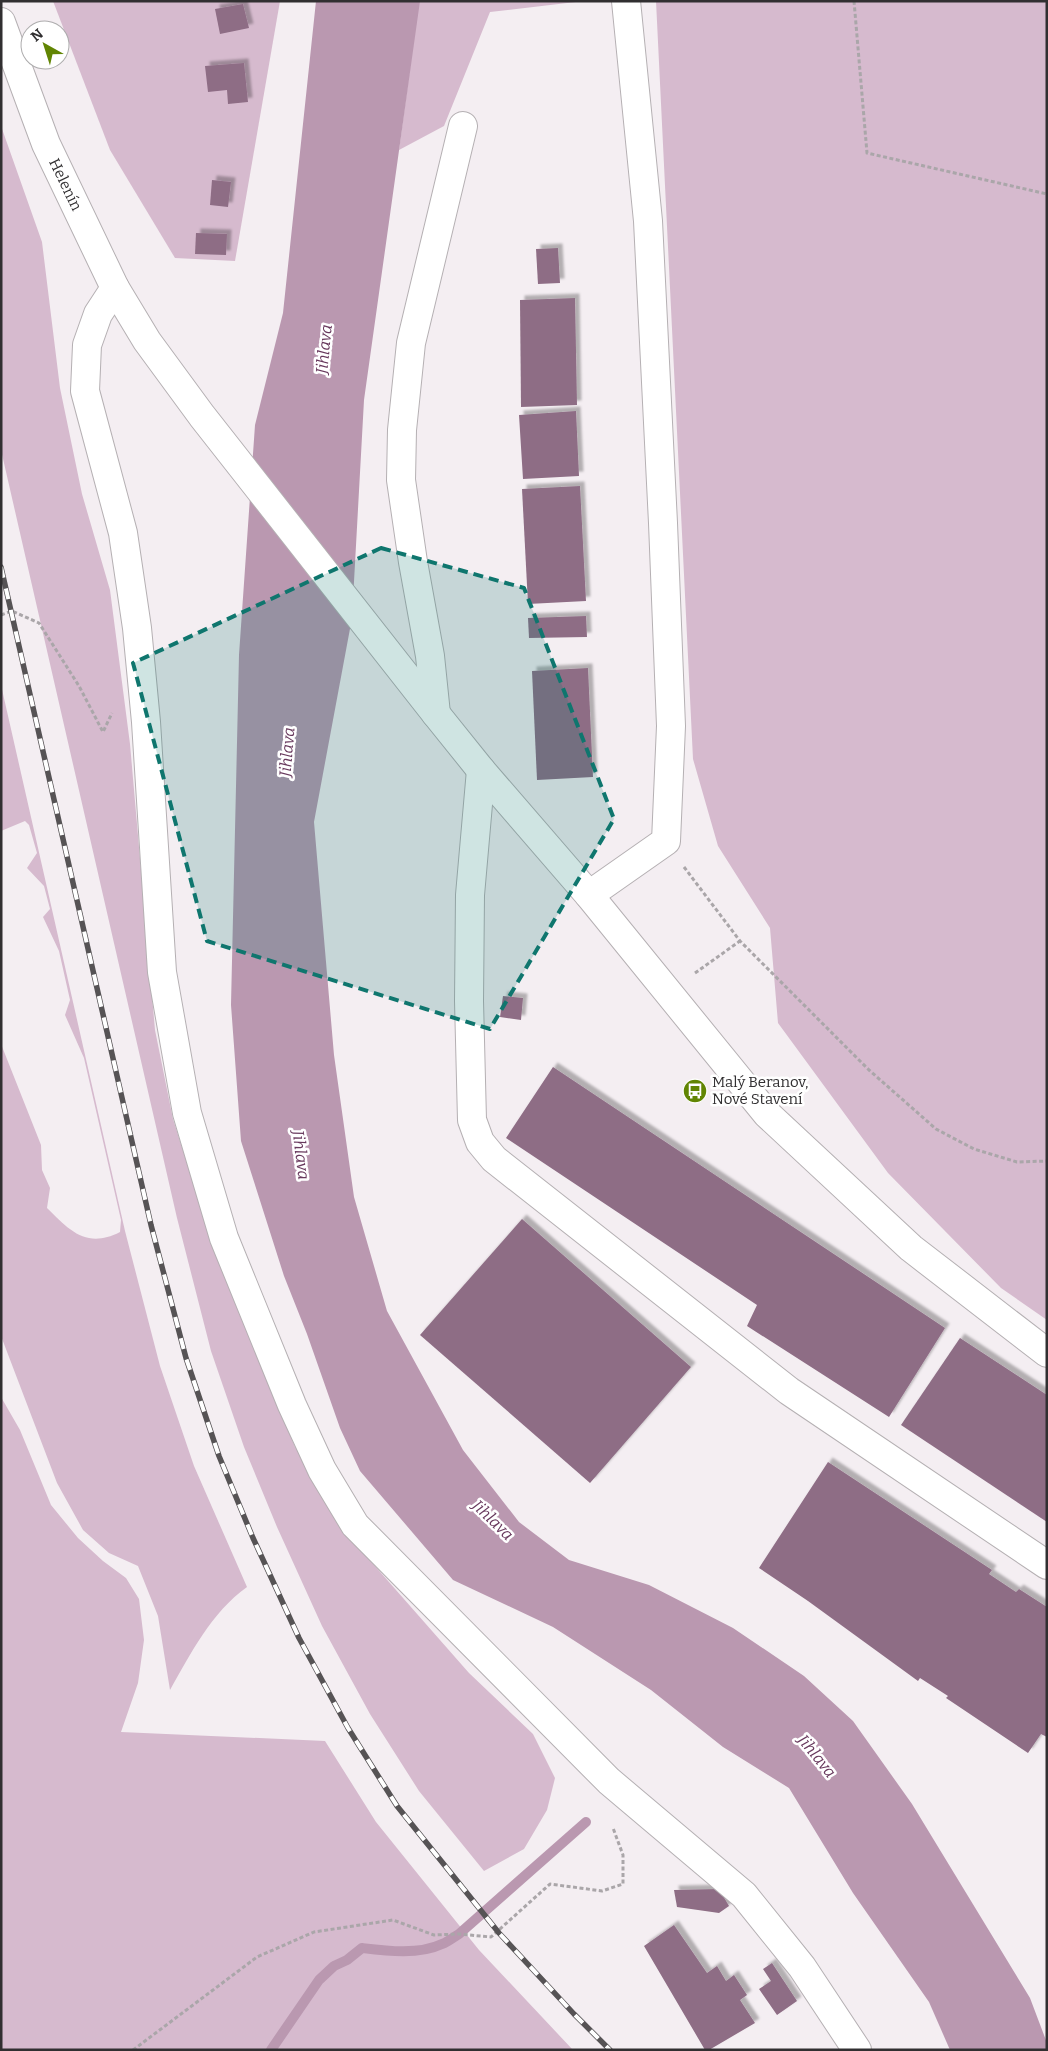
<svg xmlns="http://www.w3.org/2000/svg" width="1048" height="2051" font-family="Bitter,serif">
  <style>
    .green { fill: #d6bace }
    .water { fill: #ba98b0 }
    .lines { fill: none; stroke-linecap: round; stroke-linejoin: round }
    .stream { stroke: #ba98b0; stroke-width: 10 }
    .building { fill: #8e6d85; filter: url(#shadow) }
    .minor-casing { stroke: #b5b0b3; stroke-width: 30 }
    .path { stroke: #aaa6a9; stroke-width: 3; stroke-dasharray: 4 2.5; stroke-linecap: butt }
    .minor { stroke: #fff; stroke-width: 28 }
    .rail-casing { stroke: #565355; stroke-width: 5.5 }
    .rail { stroke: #fff; stroke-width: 4; stroke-dasharray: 11; stroke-linecap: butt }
    .marked { fill: #0f766e; fill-opacity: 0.2; stroke: #0f766e; stroke-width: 4; stroke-dasharray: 10 6; stroke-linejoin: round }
    .labels { text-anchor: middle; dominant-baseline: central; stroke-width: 5; stroke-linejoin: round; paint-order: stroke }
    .street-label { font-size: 15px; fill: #312f31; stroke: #fff }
    .poi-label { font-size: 15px; fill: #312f31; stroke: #fff; text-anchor: start }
    .water-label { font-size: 16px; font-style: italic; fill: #68395d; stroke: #fff }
  </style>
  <defs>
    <filter id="shadow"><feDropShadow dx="4.5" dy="-4.5" stdDeviation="1" flood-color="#0004"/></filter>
  </defs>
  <rect width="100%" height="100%" fill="#f4eef2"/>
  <g class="green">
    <polygon points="53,1 280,1 235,261 175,258 110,150"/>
    <polygon points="419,1 584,1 490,12 444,126 399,150"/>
    <polygon points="656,1 1047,1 1047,1320 1001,1288 888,1173 778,1023 770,928 718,846 693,759"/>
    <polygon points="1,126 42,242 60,388 82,494 110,590 130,744 155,1030 173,1119 211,1239 295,1447 345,1532 469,1673 533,1734 555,1778 547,1810 524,1849 484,1871 419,1791 370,1714 322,1626 277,1527 244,1447 211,1351 177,1218 1,450"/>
    <path d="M1,685L125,1231L160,1366L194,1466L247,1587C211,1613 191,1653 170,1690L158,1616L138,1566L109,1553L83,1530L57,1483L1,1336V1044L41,1145L42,1170L50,1188L47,1208C70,1231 87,1249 120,1232L121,1220L84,1058L65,1015L70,1000L59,951L43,917L50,909L44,886L27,868L37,853L29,825L25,821L1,831Z"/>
    <polygon points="1,1397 20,1430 51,1505 78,1538 103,1561 126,1578 139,1599 144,1640 138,1683 121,1732 325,1741 376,1822 479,1950 573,2050 1,2050"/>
  </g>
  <polygon class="water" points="316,1 420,1 364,400 352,618 314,822 334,1055 354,1197 387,1311 463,1450 519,1522 569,1560 649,1585 733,1628 804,1676 853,1721 912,1804 1030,1998 1047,2043 1047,2050 950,2050 929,2002 853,1893 789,1788 723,1747 651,1690 553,1627 453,1580 360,1471 340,1428 307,1334 284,1276 241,1141 231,1005 239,655 255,425 283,313"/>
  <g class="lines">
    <path class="stream" d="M271,2050L319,1980L334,1966L347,1960L362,1948C387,1951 419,1955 442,1944C448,1942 454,1937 459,1934L586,1822"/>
  </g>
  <g class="building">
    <polygon points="243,4 249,28 220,34 215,9"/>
    <polygon points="244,63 248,102 228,104 227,90 208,92 205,66"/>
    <polygon points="212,180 231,182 228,207 210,205"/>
    <polygon points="196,233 227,234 226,255 195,254"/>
    <polygon points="558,248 560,283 538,284 536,249"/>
    <polygon points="575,298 577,405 521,407 520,300"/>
    <polygon points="576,411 579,476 523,479 519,415"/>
    <polygon points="580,486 586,601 528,604 522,489"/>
    <polygon points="586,616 587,637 529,638 528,618"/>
    <polygon points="588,668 593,777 537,780 532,671"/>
    <polygon points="503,996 523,998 521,1020 500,1017"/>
    <polygon points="553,1067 945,1328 889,1417 747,1326 757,1305 506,1138"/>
    <polygon points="522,1219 691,1367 590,1483 420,1335"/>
    <polygon points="960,1338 1047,1395 1047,1522 901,1425"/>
    <polygon points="828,1462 992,1570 989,1574 1016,1592 1019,1589 1047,1607 1047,1737 1041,1734 1028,1753 946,1698 948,1696 920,1678 918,1681 808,1601 759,1568"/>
    <polygon points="719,1889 729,1906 719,1913 677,1907 674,1890"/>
    <polygon points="674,1925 707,1973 717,1966 726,1981 734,1975 747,1995 740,2000 755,2023 709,2050 705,2050 644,1946"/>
    <polygon points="772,1963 797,2001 777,2015 759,1989 771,1981 763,1969"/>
  </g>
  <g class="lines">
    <g class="minor-casing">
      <g id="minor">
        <path id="s1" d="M1,22L46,144L115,288L147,341L202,416L436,714L481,770L589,895L767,1114L911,1248L1047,1353"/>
        <polyline points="115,288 98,314 87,345 85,391 123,533 137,628 146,722 162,972 187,1113 224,1238 292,1405 322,1470 355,1525 609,1781 744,1895 802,1967 857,2050"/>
        <polyline points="436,714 430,656 413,562 401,480 402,430 411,343 463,126"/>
        <polyline points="481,770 470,895 469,1001 472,1120 480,1142 494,1159 789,1391 1047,1565"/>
        <polyline points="589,895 666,841 671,726 663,523 648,221 626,1"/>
      </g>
    </g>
    <g class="path">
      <polyline points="854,1 867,153 1047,194"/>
      <polyline points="1,615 12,611 39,623 79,686 103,732 112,713"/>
      <polyline points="684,867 740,941 869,1070 936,1129 974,1149 1017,1162 1047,1161"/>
      <polyline points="695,973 740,941"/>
      <polyline points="133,2050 257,1957 314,1932 393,1920 434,1935 459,1934 491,1937 550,1884 602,1891 623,1884 623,1855 613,1828"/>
    </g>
    <use href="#minor" class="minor"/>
    <g class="rail-casing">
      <polyline id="rail" points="1,567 151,1225 186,1358 219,1456 253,1538 299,1638 348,1728 397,1806 499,1933 574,2014 610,2050"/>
    </g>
    <use href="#rail" class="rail"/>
  </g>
  <path class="marked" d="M381,548L524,588L614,819L490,1029L207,941L133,663Z"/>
  <defs>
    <g id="bus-disc" transform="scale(1.25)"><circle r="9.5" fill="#618503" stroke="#fff"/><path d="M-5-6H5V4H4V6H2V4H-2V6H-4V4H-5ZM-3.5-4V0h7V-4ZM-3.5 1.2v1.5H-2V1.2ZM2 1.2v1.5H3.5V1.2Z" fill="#fff"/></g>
  </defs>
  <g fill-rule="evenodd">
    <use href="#bus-disc" x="695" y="1091"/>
  </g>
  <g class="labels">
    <g class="street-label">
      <text stroke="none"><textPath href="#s1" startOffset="175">Helenín</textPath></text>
    </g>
    <g class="poi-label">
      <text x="712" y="1082">Malý Beranov,<tspan x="712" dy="17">Nové Stavení</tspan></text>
    </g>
    <g class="water-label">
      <text transform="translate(324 349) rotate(-84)">Jihlava</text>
      <text transform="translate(287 752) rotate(-85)">Jihlava</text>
      <text transform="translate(301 1155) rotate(83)">Jihlava</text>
      <text transform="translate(493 1520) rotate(44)">Jihlava</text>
      <text transform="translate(817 1756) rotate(51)">Jihlava</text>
    </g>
  </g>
  <rect width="1048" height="2051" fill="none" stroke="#312f31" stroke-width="5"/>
  <g transform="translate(45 45) rotate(321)"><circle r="24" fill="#ffffff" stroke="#adacad"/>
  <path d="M0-4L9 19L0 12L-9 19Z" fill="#618503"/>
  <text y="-8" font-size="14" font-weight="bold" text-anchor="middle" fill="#312f31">N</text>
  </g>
</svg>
